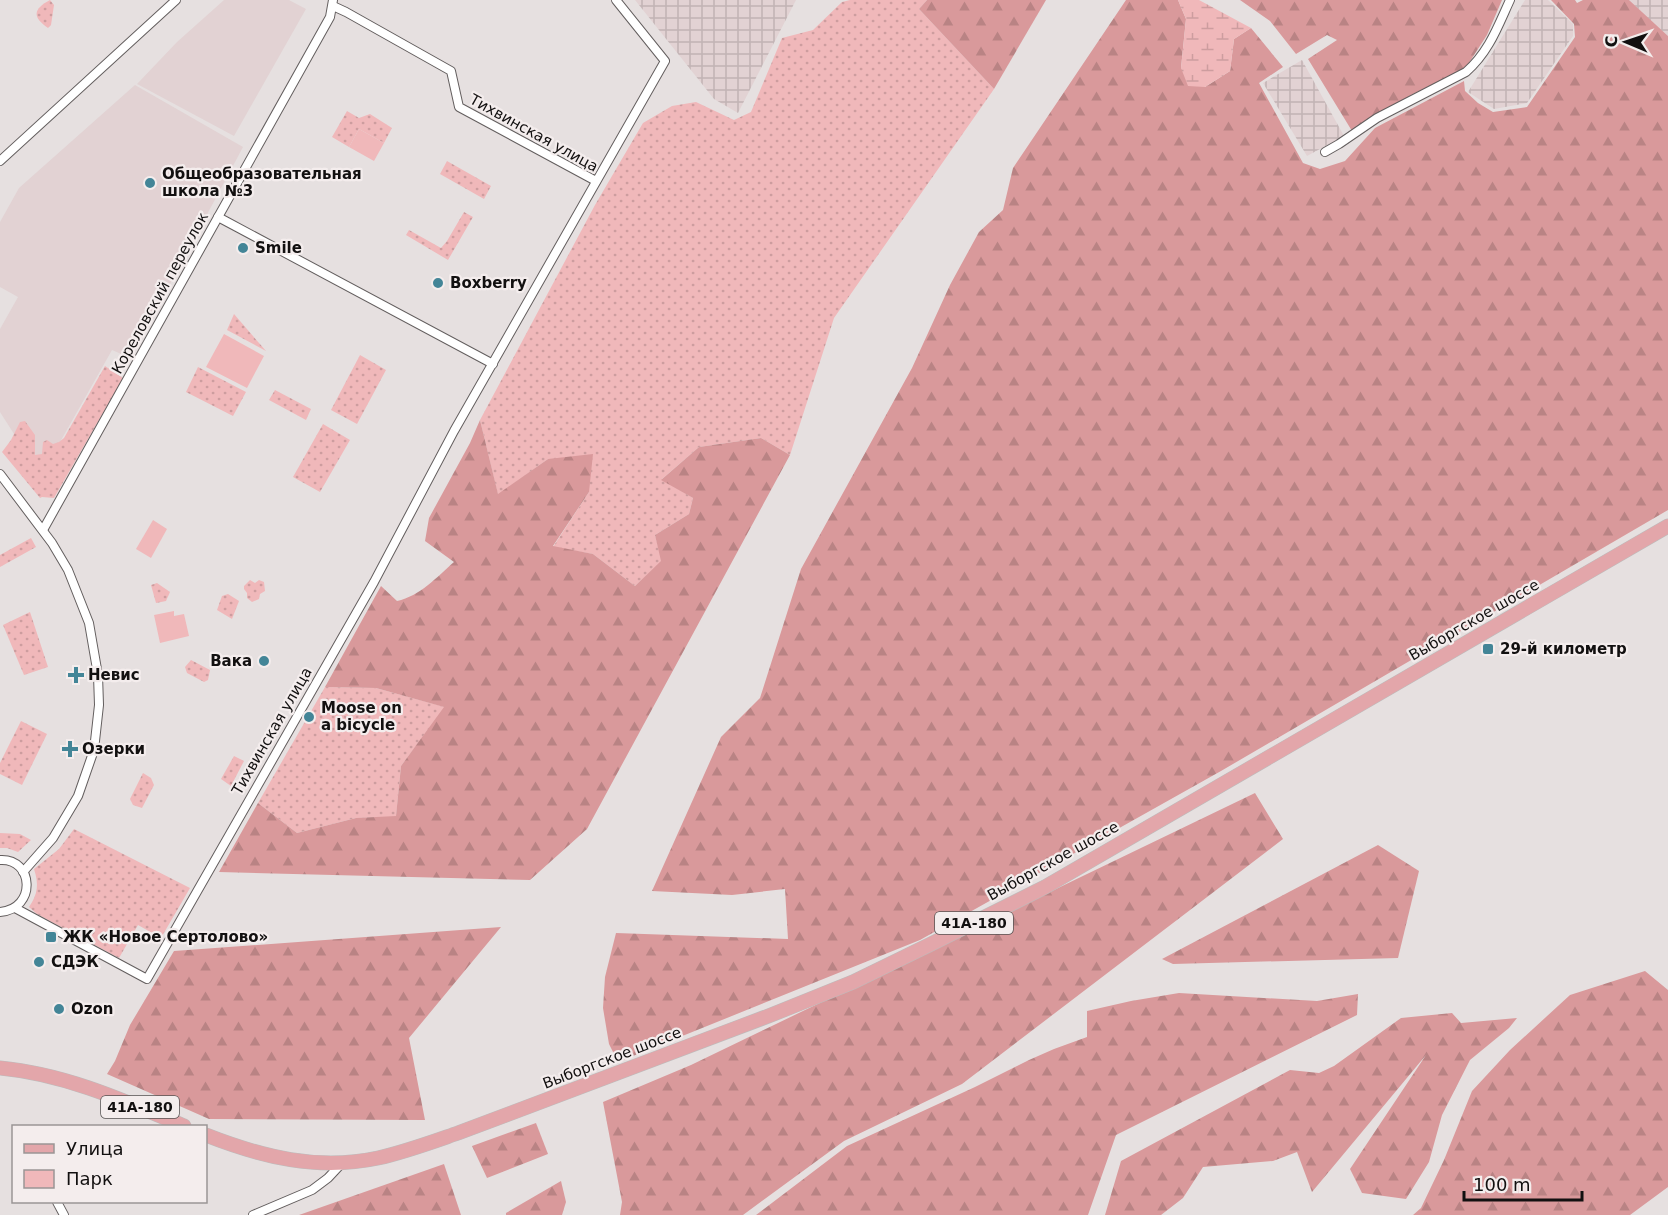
<svg xmlns="http://www.w3.org/2000/svg" width="1668" height="1215" font-family="'DejaVu Sans',sans-serif">
  <style>
    .built { fill: #e2d2d3 }
    .industrial { fill: url(#industrial-grid) }
    .green { fill: url(#green-dots) }
    .forest { fill: url(#forest-firs) }
    .wetland { fill: url(#wetland-marsh) }
    .pitch { fill: #f0b8ba }
    .lines { fill: none; stroke-linecap: round; stroke-linejoin: round }
    .minor-casing { stroke: #635e5e; stroke-width: 10 }
    .primary-casing { stroke: #bdbcbc; stroke-width: 15 }
    .minor { stroke: #fff; stroke-width: 8 }
    .primary { stroke: #e3a6aa; stroke-width: 14 }
    .poi-dot { fill: #438597; stroke: #f4eded; stroke-width: 2 }
    .labels { text-anchor: middle; dominant-baseline: central; stroke-width: 4.5; stroke-linejoin: round; paint-order: stroke }
    .shield { fill: #f4eded; stroke: #565252; stroke-width: 1.5 }
    .shield-label { font-size: 14px; font-weight: bold; fill: #121010 }
    .street-label { font-size: 15px; fill: #121010; stroke: #f4eded }
    .poi-label { font-size: 15px; font-weight: bold; fill: #121010; stroke: #f4eded; text-anchor: start }
  </style>
  <defs>
    <pattern id="industrial-grid" width="8" height="8" patternUnits="userSpaceOnUse" patternTransform="scale(1.5)"><rect width="8" height="8" fill="#e2d2d3"/><path d="M0 4h8M4 0v8" fill="none" stroke="#c1b3b4"/></pattern>
    <pattern id="green-dots" width="8" height="8" patternUnits="userSpaceOnUse" patternTransform="scale(1.5)"><rect width="8" height="8" fill="#f0b8ba"/><path d="M2 2h.1M6 6h.1" fill="none" stroke="#cd9d9f" stroke-width="1.8" stroke-linecap="round"/></pattern>
    <pattern id="forest-firs" width="22" height="20" patternUnits="userSpaceOnUse" patternTransform="scale(1.5)"><rect width="22" height="20" fill="#d9999b"/><path d="M5 1l3.5 6h-7zM16 11l3.5 6h-7z" fill="#b98384"/></pattern>
    <pattern id="wetland-marsh" width="20" height="14" patternUnits="userSpaceOnUse" patternTransform="scale(1.5)"><rect width="20" height="14" fill="#f0b8ba"/><path d="M1 5h8M5 5V1M11 12h8M15 12V8" fill="none" stroke="#cd9d9f"/></pattern>
  </defs>
  <rect width="100%" height="100%" fill="#e6e0e0"/>
  <g class="built">
    <polygon points="224,0 289,0 306,9 234,136 137,84 177,42"/>
    <polygon points="135,85 243,147 163,297 128,357 112,350 51,458 30,459 0,412 0,329 18,297 0,287 0,222 19,188"/>
  </g>
  <g class="industrial">
    <polygon points="635,0 796,0 738,113 714,99"/>
    <polygon points="1525,0 1548,0 1573,24 1573,36 1527,103 1494,109 1468,92"/>
    <polygon points="1629,0 1668,0 1668,36 1652,22"/>
    <polygon points="1302,60 1344,136 1307,156 1263,83"/>
  </g>
  <g class="green">
    <path d="M50,0L54,5L51,25L48,28C32,17 33,9 50,0Z"/>
    <polygon points="850,0 927,0 919,9 994,89 834,318 790,455 761,438 699,447 662,479 693,498 689,514 655,535 662,561 635,586 593,554 553,547 589,492 548,459 498,495 480,420 595,205 643,123 672,106 696,102 734,120 751,112 782,38 813,30 842,2"/>
    <polygon points="347,111 359,118 370,114 392,128 384,143 359,129 349,147 332,137"/>
    <polygon points="447,161 491,186 484,199 440,174"/>
    <polygon points="464,212 473,217 448,260 406,235 409,230 441,248 447,241"/>
    <polygon points="234,314 266,351 227,330"/>
    <polygon points="360,355 386,370 357,424 331,410"/>
    <polygon points="105,366 123,378 54,498 42,497 40,498 2,452 11,440 20,422 25,421 35,435 35,455 42,454 43,442 47,440 53,444 59,442 64,438"/>
    <polygon points="198,367 246,392 233,416 186,392"/>
    <polygon points="275,390 311,409 306,420 269,400"/>
    <polygon points="323,424 350,440 320,492 293,477"/>
    <polygon points="31,538 36,547 0,567 0,555"/>
    <polygon points="250,580 255,583 259,580 264,582 265,591 260,594 259,599 252,602 247,598 247,593 244,589 244,586"/>
    <polygon points="157,583 170,592 166,601 156,603 151,585"/>
    <polygon points="228,594 239,601 232,619 217,610 222,596"/>
    <polygon points="30,612 48,667 24,675 3,625"/>
    <polygon points="191,660 210,670 208,680 204,682 187,673 185,667"/>
    <polygon points="325,687 376,688 445,707 401,766 396,817 356,818 297,833 258,803"/>
    <polygon points="21,721 47,734 22,785 0,774 0,763"/>
    <polygon points="234,756 244,761 231,786 221,779"/>
    <polygon points="143,773 151,778 154,785 142,808 133,805 130,799"/>
    <path d="M74,829L190,888L161,938L138,925L119,958L37,914L29,907C38,894 39,884 34,869L59,849Z"/>
    <polygon points="0,833 20,834 31,840 18,852 7,848 0,848"/>
  </g>
  <g class="forest">
    <polygon points="927,0 1046,0 994,89 919,9"/>
    <polygon points="1126,0 1178,0 1186,19 1181,68 1205,87 1230,71 1234,39 1251,28 1283,67 1259,83 1303,163 1320,169 1345,161 1375,128 1464,81 1465,91 1478,103 1493,112 1527,107 1575,37 1574,24 1551,0 1575,0 1577,3 1583,0 1629,0 1668,36 1668,510 1221,771 920,940 618,1062 609,1044 603,1008 605,977 616,933 788,939 785,889 732,895 652,891 721,737 760,698 801,569 912,368 950,285 979,232 1003,210 1013,168"/>
    <polygon points="1240,0 1502,0 1487,35 1465,69 1411,95 1352,131 1308,59 1337,40 1327,35 1296,54 1270,21"/>
    <path d="M480,420L498,494L548,459L593,454L589,492L553,546L593,554L635,586L661,561L655,535L689,514L693,498L661,480L699,447L761,438L790,455L587,829L530,880L219,872L258,803L297,833L356,818L396,816L401,766L444,707L376,688L325,687L381,586L397,601C420,596 437,577 454,562L425,541L429,518L470,443Z"/>
    <polygon points="1255,793 1283,839 962,1084 844,1141 743,1215 620,1215 622,1202 603,1102 691,1065"/>
    <polygon points="1378,845 1419,871 1398,958 1173,964 1162,959"/>
    <polygon points="501,927 409,1038 425,1120 209,1119 107,1074 115,1061 130,1025 174,951"/>
    <polygon points="1645,971 1668,990 1668,1187 1630,1215 1413,1215 1421,1208 1444,1160 1472,1091 1510,1050 1570,995"/>
    <polygon points="1179,993 1317,1001 1358,994 1357,1015 1116,1135 1088,1215 756,1215 847,1146 975,1087 1029,1060 1054,1049 1087,1037 1087,1011 1131,1001"/>
    <polygon points="1452,1013 1461,1023 1517,1018 1509,1028 1470,1060 1442,1115 1429,1162 1406,1199 1362,1193 1350,1169 1426,1055 1312,1192 1297,1152 1273,1161 1203,1167 1183,1198 1161,1215 1105,1215 1121,1161 1290,1070 1319,1073 1334,1066 1401,1018"/>
    <polygon points="536,1123 548,1154 487,1178 472,1146"/>
    <polygon points="444,1164 461,1215 299,1215"/>
    <polygon points="561,1181 566,1202 562,1215 506,1215 506,1213"/>
  </g>
  <polygon class="wetland" points="1178,0 1199,0 1251,28 1234,39 1230,71 1205,87 1188,86 1181,68 1186,19"/>
  <g class="pitch">
    <polygon points="359,129 384,143 374,161 349,147"/>
    <polygon points="224,334 264,356 247,388 206,367"/>
    <polygon points="153,520 167,529 151,558 136,549"/>
    <polygon points="174,611 174,616 184,614 189,636 160,643 154,615"/>
  </g>
  <g class="lines">
    <g class="minor-casing">
      <g id="minor">
        <polyline points="333,6 346,12 451,71 459,107 596,181"/>
        <path d="M1325,152L1339,144L1377,118L1466,72C1489,52 1498,26 1510,0"/>
        <polyline points="0,161 176,0"/>
        <polyline points="218,217 493,364"/>
        <polyline points="0,474 52,543 68,570 89,623 98,675 99,705 94,750 78,796 53,838 23,872"/>
        <polyline points="43,530 330,17 333,0"/>
        <path d="M0,860C34,858 37,909 0,912"/>
        <polyline points="15,908 147,979 374,582 454,431 665,61 616,0"/>
        <polyline points="57,1202 64,1215"/>
        <polyline points="253,1215 312,1190 328,1178 342,1163"/>
      </g>
    </g>
    <g class="primary-casing">
      <g id="primary">
        <path d="M0,1068C65,1074 125,1101 184,1126"/>
        <path d="M206,1135C262,1157 318,1171 378,1158C405,1152 432,1142 458,1133L771,1015L853,982L931,944L1045,887L1668,526"/>
      </g>
    </g>
    <use href="#minor" class="minor"/>
    <use href="#primary" class="primary"/>
  </g>
  <g class="poi-dot">
    <circle cx="150" cy="183" r="6"/>
    <circle cx="243" cy="248" r="6"/>
    <circle cx="438" cy="283" r="6"/>
    <rect x="1482" y="643" width="12" height="12" rx="3"/>
    <circle cx="264" cy="661" r="6"/>
    <path d="M73 666h6v6h6v6h-6v6h-6v-6h-6v-6h6z"/>
    <circle cx="309" cy="717" r="6"/>
    <path d="M67 740h6v6h6v6h-6v6h-6v-6h-6v-6h6z"/>
    <rect x="45" y="931" width="12" height="12" rx="3"/>
    <circle cx="39" cy="962" r="6"/>
    <circle cx="59" cy="1009" r="6"/>
  </g>
  <g class="labels">
    <g class="shield">
      <rect x="935" y="912" width="78" height="22" rx="4.5"/>
      <rect x="101" y="1096" width="78" height="22" rx="4.5"/>
    </g>
    <g class="shield-label">
      <text x="974" y="923">41А-180</text>
      <text x="140" y="1107">41А-180</text>
    </g>
    <g class="street-label">
      <text transform="translate(534 133) rotate(29)">Тихвинская улица</text>
      <text transform="translate(160 293) rotate(-61)">Кореловский переулок</text>
      <text transform="translate(1474 620) rotate(-30)">Выборгское шоссе</text>
      <text transform="translate(272 731) rotate(-60)">Тихвинская улица</text>
      <text transform="translate(1053 861) rotate(-29)">Выборгское шоссе</text>
      <text transform="translate(612 1058) rotate(-21)">Выборгское шоссе</text>
    </g>
    <g class="poi-label">
      <text x="162" y="174">Общеобразовательная<tspan x="162" dy="17">школа №3</tspan></text>
      <text x="255" y="248">Smile</text>
      <text x="450" y="283">Boxberry</text>
      <text x="1500" y="649">29-й километр</text>
      <text x="252" y="661" text-anchor="end">Вака</text>
      <text x="88" y="675">Невис</text>
      <text x="321" y="708">Moose on<tspan x="321" dy="17">a bicycle</tspan></text>
      <text x="82" y="749">Озерки</text>
      <text x="63" y="937">ЖК «Новое Сертолово»</text>
      <text x="51" y="962">СДЭК</text>
      <text x="71" y="1009">Ozon</text>
    </g>
  </g>
  <rect x="12" y="1125" width="195" height="78" fill="#f4eded" stroke="#9a9595" stroke-width="1.5"/>
  <rect x="24" y="1144" width="30" height="9" fill="#e3a6aa" stroke="#9a9595" stroke-width="1.5"/>
  <text x="66" y="1155" font-size="18" fill="#121010">Улица</text>
  <rect x="24" y="1170" width="30" height="18" fill="#f0b8ba" stroke="#9a9595" stroke-width="1.5"/>
  <text x="66" y="1185" font-size="18" fill="#121010">Парк</text>
  <g transform="translate(1626 42) rotate(272)" stroke="#f4eded" stroke-width="4.5" paint-order="stroke">
  <path d="M0-4.5L10 22L0 15L-10 22Z" fill="#121010"/>
  <text y="-9" font-size="16" font-weight="bold" text-anchor="middle" fill="#121010">С</text>
  </g>
  <path d="M1464 1191v9h118v-9" fill="none" stroke="#121010" stroke-width="3"/>
  <text x="1473" y="1191" font-size="18" fill="#121010" stroke="#f4eded" stroke-width="4.5" paint-order="stroke">100 m</text>
</svg>
